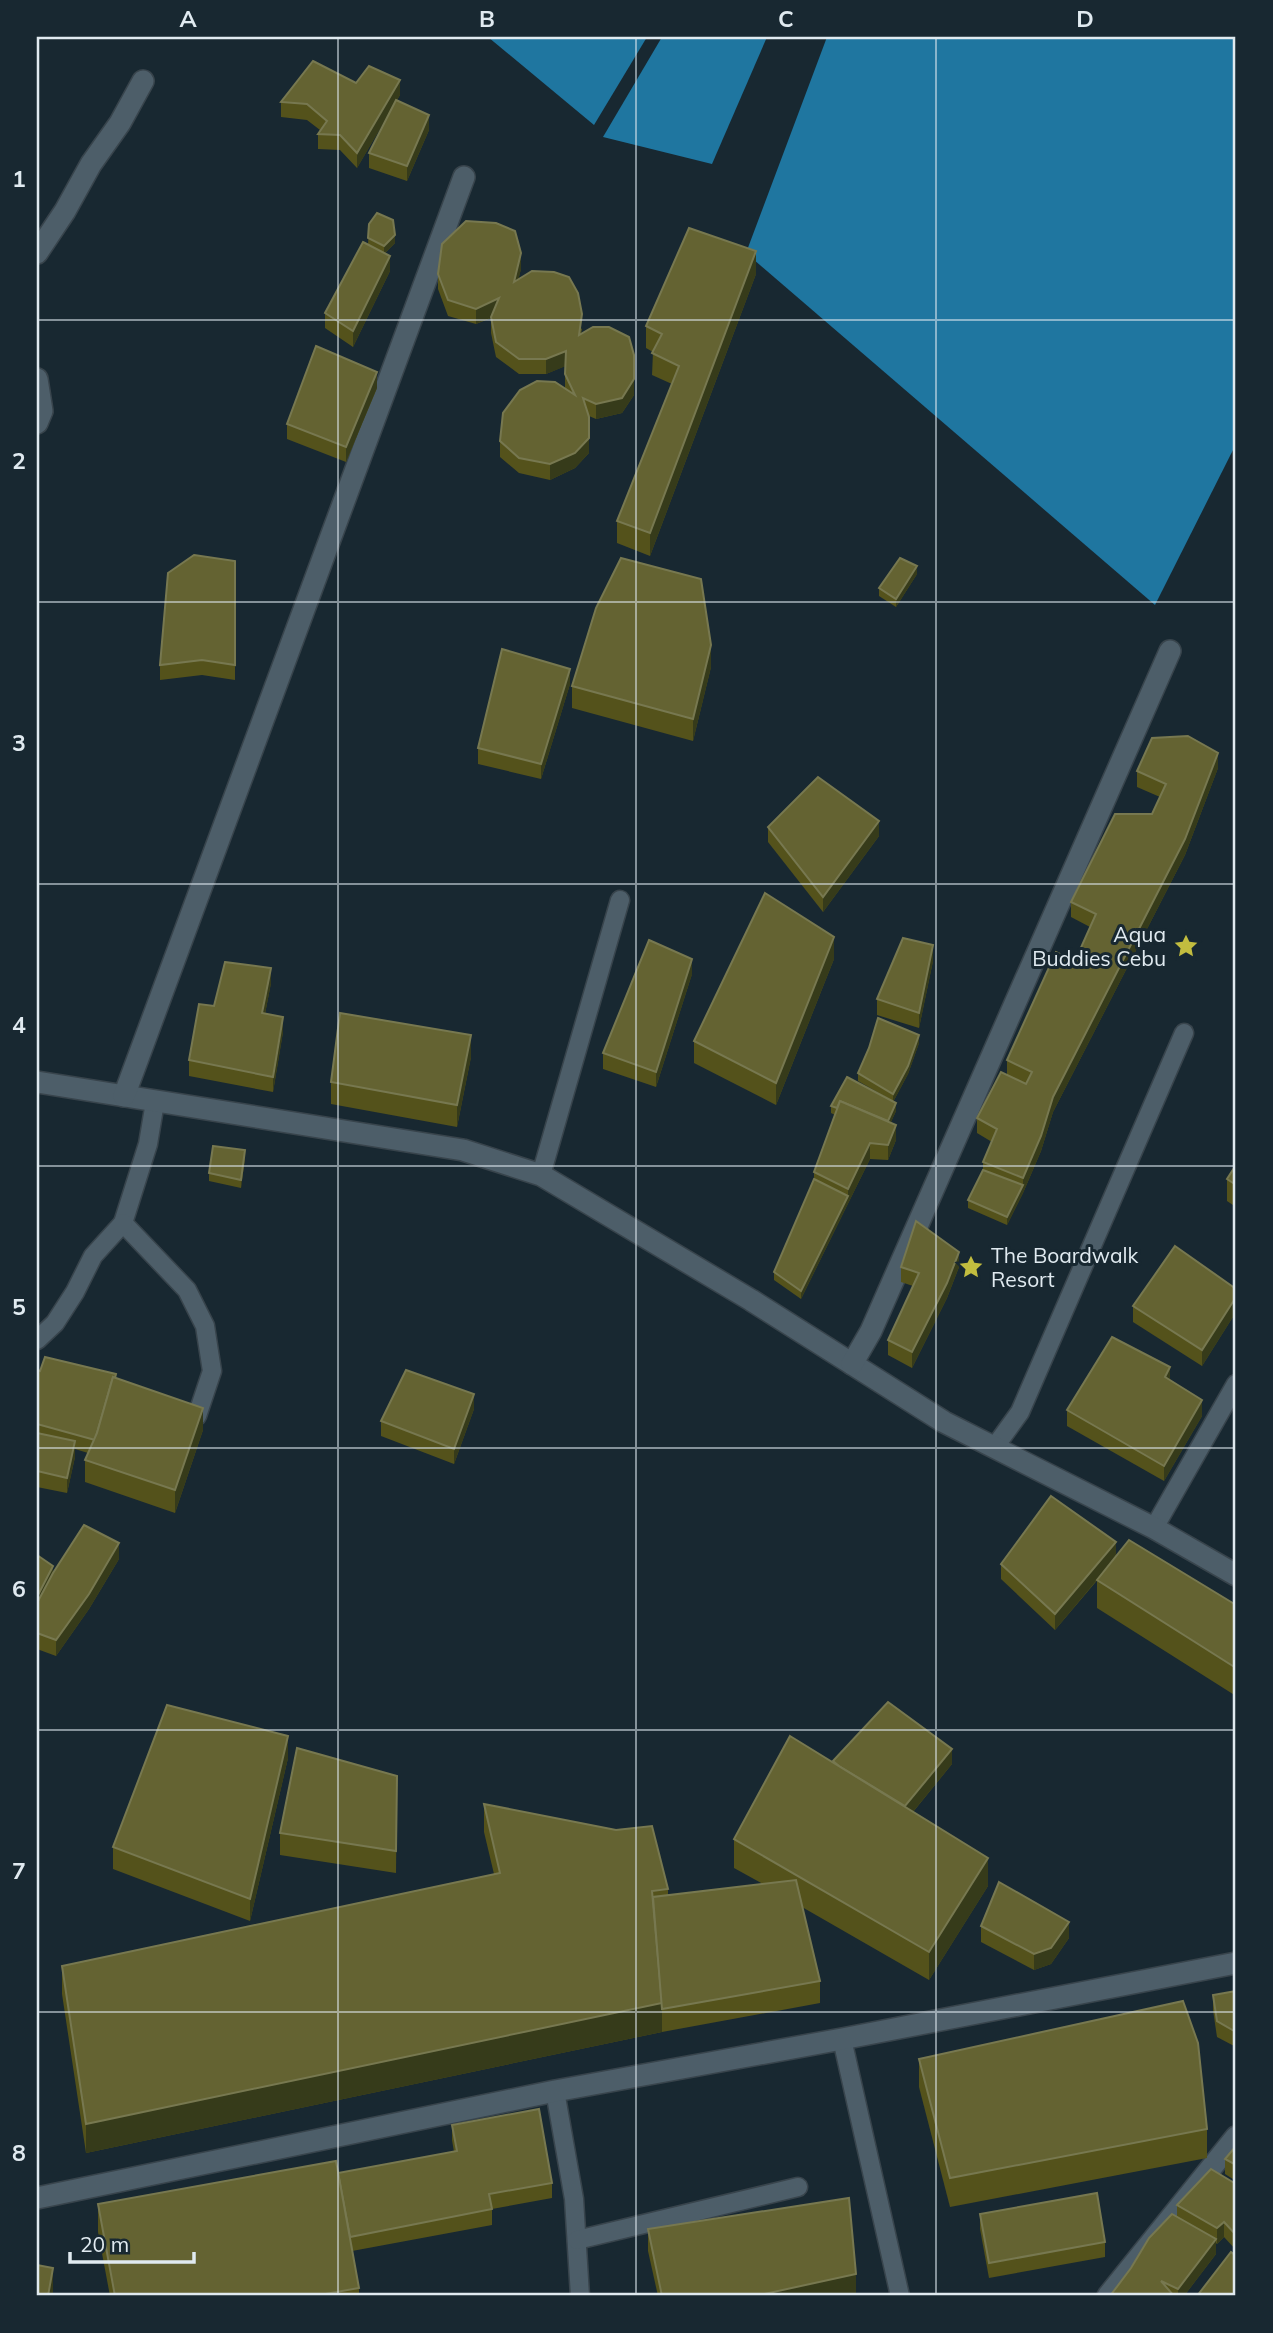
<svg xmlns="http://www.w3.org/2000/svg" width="1273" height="2333" font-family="Mulish,sans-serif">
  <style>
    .water { fill: #1f76a0 }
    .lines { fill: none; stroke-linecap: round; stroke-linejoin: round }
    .service-casing { stroke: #38444c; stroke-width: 21 }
    .minor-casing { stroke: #38444c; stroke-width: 24 }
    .service { stroke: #4d5e69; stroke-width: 18 }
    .minor { stroke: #4d5e69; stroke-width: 21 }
    .wall { fill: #54521b }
    .shaded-wall { fill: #363b1a }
    .building { fill: #646332; stroke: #777850; stroke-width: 2 }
    .grid { fill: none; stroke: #e0eaf0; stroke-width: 2; stroke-opacity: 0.55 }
    .labels { text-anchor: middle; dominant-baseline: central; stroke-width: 6; stroke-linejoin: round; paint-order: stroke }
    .poi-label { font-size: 21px; fill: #e0eaf0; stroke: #182831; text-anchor: end }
    .neatline { fill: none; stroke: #e0eaf0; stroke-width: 2.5 }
    .grid-label { font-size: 23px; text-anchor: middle; font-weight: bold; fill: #e0eaf0 }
  </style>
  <rect width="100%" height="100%" fill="#182831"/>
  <g class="water">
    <polygon points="488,37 647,37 594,125"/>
    <polygon points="662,37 767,37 712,164 603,137"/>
    <polygon points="827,37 1236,37 1236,444 1155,605 746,253"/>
  </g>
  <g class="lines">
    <g class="service-casing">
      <g id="service">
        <polyline points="155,1102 148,1144 123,1223 187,1290 205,1326 212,1371 197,1416"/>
        <polyline points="541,1175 620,900"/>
        <polyline points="37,1340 55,1323 75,1292 93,1256 123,1223"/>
        <polyline points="994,1448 1020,1412 1184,1033"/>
        <polyline points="1154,1528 1236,1384"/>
        <polyline points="842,2039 900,2296"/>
        <polyline points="555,2091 574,2199 580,2296"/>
        <polyline points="577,2240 798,2187"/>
      </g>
    </g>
    <g class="minor-casing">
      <g id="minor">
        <polyline points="37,253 65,211 91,164 120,123 143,81"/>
        <polyline points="37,379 42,411 37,423"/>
        <polyline points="37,1082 463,1150 541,1175 751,1300 944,1422 1154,1528 1236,1575"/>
        <polyline points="124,1096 464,177"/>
        <polyline points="852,1364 871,1331 1170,651"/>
        <polyline points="37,2198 555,2091 842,2039 1236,1963"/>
        <polyline points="1108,2296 1236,2137"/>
      </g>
    </g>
    <use href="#service" class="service"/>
    <use href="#minor" class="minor"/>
  </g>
  <g class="wall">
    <polygon points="400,95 397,100 429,130 407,181 369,168 369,153 389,113 357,168 340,150 318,149 318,134 320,130 307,120 281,117 281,102"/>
    <polygon points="369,224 395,243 385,253 390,271 353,347 325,328 325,313 368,245"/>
    <polygon points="521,269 518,280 582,329 581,334 634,355 634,395 622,413 596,419 589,416 589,453 575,468 550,480 519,473 500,457 500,441 565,388 565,366 546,374 519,374 496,357 491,333 491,318 476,324 448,316 438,289 438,274"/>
    <polygon points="756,274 650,556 617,543 617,521 672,384 652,375 653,352 646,348 646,326"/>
    <polygon points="377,388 346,462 287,439 287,424"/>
    <polygon points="235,561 235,680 202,675 160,680 160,665"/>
    <polygon points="917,574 896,607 879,596 879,588"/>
    <polygon points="711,667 693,741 572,708 572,686"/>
    <polygon points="570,684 541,779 478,764 478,748"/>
    <polygon points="1218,768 1185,855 1053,1112 1041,1151 1023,1193 1007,1225 968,1208 968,1200 983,1170 983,1162 992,1142 977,1133 977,1118 1007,1075 1007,1060 1075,961 1090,927 1071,917 1071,902 1152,814 1160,797 1137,787 1137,771"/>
    <polygon points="768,827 879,836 823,912 768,842"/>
    <polygon points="834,959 776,1105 694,1063 694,1041"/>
    <polygon points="933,961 919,1028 877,1015 877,999"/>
    <polygon points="692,974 656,1087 603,1069 603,1053"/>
    <polygon points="271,983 265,1014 283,1032 273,1092 189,1076 189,1060 214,1006"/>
    <polygon points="919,1043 908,1074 893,1102 896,1111 891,1122 896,1140 888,1160 870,1159 801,1299 774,1280 774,1272 814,1179 814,1172 835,1115 831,1113 831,1106 891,1100 858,1081 858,1073"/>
    <polygon points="471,1057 457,1127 331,1104 331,1082"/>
    <polygon points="245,1158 241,1188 209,1181 209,1173"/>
    <polygon points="1236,1165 1236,1207 1227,1201 1227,1179"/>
    <polygon points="901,1267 959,1267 947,1298 912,1368 888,1355 888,1340 913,1286 901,1282"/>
    <polygon points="1236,1289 1236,1312 1202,1366 1133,1322 1133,1306"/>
    <polygon points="37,1370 116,1378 203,1430 175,1513 85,1482 85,1460 88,1453 75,1449 75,1457 67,1493 37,1487"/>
    <polygon points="1170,1380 1202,1416 1164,1481 1067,1426 1067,1410"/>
    <polygon points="474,1409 454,1464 381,1436 381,1421"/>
    <polygon points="37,1555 53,1573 119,1559 89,1609 56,1656 37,1649"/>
    <polygon points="1116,1556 1236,1605 1236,1696 1097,1608 1097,1580 1100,1577 1055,1630 1001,1579 1001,1564"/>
    <polygon points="288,1758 250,1921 113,1869 113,1847"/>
    <polygon points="833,1761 952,1764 913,1812 988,1886 929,1980 802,1907 820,1981 820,2003 662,2032 86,2153 62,1994 62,1966 494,1874 484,1832 484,1804 668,1889 668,1895 763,1884 734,1868 734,1839 833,1762"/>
    <polygon points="397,1776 396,1873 280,1855 280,1833"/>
    <polygon points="981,1926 1069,1938 1051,1964 1034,1970 981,1942"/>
    <polygon points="1236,1991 1236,2047 1217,2037 1213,2010 1213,1995"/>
    <polygon points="919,2059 1207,2129 1207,2158 950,2207 919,2087"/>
    <polygon points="452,2125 552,2183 552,2198 492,2209 492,2225 352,2251 359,2288 359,2296 110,2296 98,2232 98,2204 338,2173 454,2152 452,2140"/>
    <polygon points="1236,2146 1236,2181 1225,2174 1225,2159"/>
    <polygon points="1236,2184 1236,2250 1224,2237 1217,2244 1216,2243 1216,2254 1184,2296 1110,2296 1177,2216 1177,2205"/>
    <polygon points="980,2214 1105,2242 1105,2257 989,2278 980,2229"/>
    <polygon points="648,2229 856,2296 658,2296 648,2251"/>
  </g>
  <g class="shaded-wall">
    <polygon points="400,80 400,95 357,168 357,153"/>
    <polygon points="429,115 429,130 407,181 407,166"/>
    <polygon points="395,235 395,243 384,254 384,246"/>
    <polygon points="756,251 756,274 650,556 650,533"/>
    <polygon points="521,253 521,269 514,298 514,282"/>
    <polygon points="390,256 390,271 353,347 353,331"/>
    <polygon points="499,298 499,314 476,324 476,309"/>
    <polygon points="566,351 566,366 546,374 546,359"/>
    <polygon points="377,372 377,388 346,462 346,447"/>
    <polygon points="634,379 634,395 622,413 596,419 596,404"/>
    <polygon points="589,438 589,453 575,468 550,480 550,464"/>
    <polygon points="917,566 917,574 896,607 896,599"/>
    <polygon points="711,645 711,667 693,741 693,719"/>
    <polygon points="570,669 570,684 541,779 541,764"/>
    <polygon points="1218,753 1218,768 1185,855 1053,1112 1041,1151 1023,1193 1007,1225 1007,1217 1023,1185 1023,1178 1053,1097"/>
    <polygon points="879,821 879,836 823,912 823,897"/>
    <polygon points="834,937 834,959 776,1105 776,1083"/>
    <polygon points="933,945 933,961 919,1028 919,1013"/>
    <polygon points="692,959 692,974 656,1087 656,1072"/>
    <polygon points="271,968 271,983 262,1029 262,1013"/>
    <polygon points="283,1017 283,1032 273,1092 273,1077"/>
    <polygon points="471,1035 471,1057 457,1127 457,1105"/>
    <polygon points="919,1035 919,1043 908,1074 893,1102 893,1094"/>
    <polygon points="896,1103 896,1111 885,1135 885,1127"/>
    <polygon points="896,1125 896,1140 888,1160 888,1145"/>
    <polygon points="870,1143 870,1159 801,1299 801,1291 848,1196 848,1189"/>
    <polygon points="245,1150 245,1158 241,1188 241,1180"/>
    <polygon points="959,1252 959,1267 947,1298 912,1368 912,1352"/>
    <polygon points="1236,1297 1236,1312 1202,1366 1202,1350"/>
    <polygon points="1170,1367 1170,1382 1165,1377"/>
    <polygon points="474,1394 474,1409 454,1464 454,1449"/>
    <polygon points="1202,1400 1202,1416 1164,1481 1164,1466"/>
    <polygon points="203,1408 203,1430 175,1513 175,1490"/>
    <polygon points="75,1441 75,1457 67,1493 67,1478"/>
    <polygon points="1116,1542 1116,1557 1055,1630 1055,1614"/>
    <polygon points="119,1543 119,1559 89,1609 56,1656 56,1640"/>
    <polygon points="53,1566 53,1589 37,1619 37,1597"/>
    <polygon points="288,1736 288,1758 250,1921 250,1899"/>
    <polygon points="952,1749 952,1764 898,1830 898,1815"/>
    <polygon points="988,1858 988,1886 929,1980 929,1952"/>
    <polygon points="1069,1922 1069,1938 1051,1964 1034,1970 1034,1954"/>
    <polygon points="662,2003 662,2032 86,2153 86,2124"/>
    <polygon points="1224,2222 1224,2237 1217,2244 1217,2228"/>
    <polygon points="1216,2239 1216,2254 1184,2296 1178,2296 1178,2289"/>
    <polygon points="53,2268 53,2296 48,2296"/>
    <polygon points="856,2274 856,2296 755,2296"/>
  </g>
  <g class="building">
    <polygon points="313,61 356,83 369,66 400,80 357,153 340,135 318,134 327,121 307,104 281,102"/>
    <polygon points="396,100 429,115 407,166 369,153"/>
    <polygon points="377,213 393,220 395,235 384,246 368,238 369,224"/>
    <polygon points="466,221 496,223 515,231 521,253 514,282 532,271 554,272 569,277 578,293 582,314 579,335 593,327 609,327 629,337 634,355 634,379 622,398 596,404 583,398 589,417 589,438 575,453 550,464 519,458 500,441 503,413 520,390 537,381 555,382 575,395 565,374 566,351 546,359 519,359 496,342 491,317 499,298 476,309 448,300 438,274 442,244"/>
    <polygon points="689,228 756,251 650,533 617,521 679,366 652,353 662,334 646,326"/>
    <polygon points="363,242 390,256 353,331 325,313"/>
    <polygon points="316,346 377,372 346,447 287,424"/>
    <polygon points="194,555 235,561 235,665 202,660 160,665 168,573"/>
    <polygon points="621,558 701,579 711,645 693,719 572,686 596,608"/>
    <polygon points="900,558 917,566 896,599 879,588"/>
    <polygon points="502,649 570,669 541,764 478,748"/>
    <polygon points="1188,736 1218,753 1185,839 1053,1097 1041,1136 1023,1178 983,1162 997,1129 977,1118 1001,1072 1026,1084 1032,1072 1007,1060 1056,952 1075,961 1096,914 1071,902 1115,814 1152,814 1166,784 1137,771 1152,738"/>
    <polygon points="818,777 879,821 823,897 768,827"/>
    <polygon points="765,893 834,937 776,1083 694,1041"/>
    <polygon points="903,938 933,945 919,1013 877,999"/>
    <polygon points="649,940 692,959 656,1072 603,1053"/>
    <polygon points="225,962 271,968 262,1013 283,1017 273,1077 189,1060 199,1004 214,1006"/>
    <polygon points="340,1013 471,1035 457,1105 331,1082"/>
    <polygon points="878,1018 919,1035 908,1066 893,1094 858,1073 869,1048"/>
    <polygon points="847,1077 896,1103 888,1121 840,1101 837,1108 831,1106"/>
    <polygon points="840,1101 896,1125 888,1145 870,1143 848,1189 814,1172"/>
    <polygon points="213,1146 245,1150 241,1180 209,1173"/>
    <polygon points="1236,1165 1236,1185 1227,1179"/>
    <polygon points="983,1170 1023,1185 1007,1217 968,1200"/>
    <polygon points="814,1179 848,1196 801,1291 774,1272"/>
    <polygon points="916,1221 959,1252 947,1283 912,1352 888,1340 919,1273 901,1267"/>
    <polygon points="1175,1246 1236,1289 1236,1297 1202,1350 1133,1306"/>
    <polygon points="1112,1337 1170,1367 1165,1377 1202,1400 1164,1466 1067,1410"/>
    <polygon points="45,1357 116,1374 115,1378 113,1377 95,1440 37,1424 37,1370 40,1371"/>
    <polygon points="406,1370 474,1394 454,1449 381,1421"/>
    <polygon points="113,1377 203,1408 175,1490 85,1460 97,1433"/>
    <polygon points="37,1433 75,1441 67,1478 37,1471"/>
    <polygon points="1051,1496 1116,1542 1055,1614 1001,1564"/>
    <polygon points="84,1525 119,1543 89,1594 56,1640 37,1633 37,1603 53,1573"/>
    <polygon points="1129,1540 1236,1605 1236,1668 1097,1580"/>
    <polygon points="37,1555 53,1566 37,1597"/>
    <polygon points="888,1702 952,1749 905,1806 839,1766 833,1761"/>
    <polygon points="167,1705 288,1736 250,1899 113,1847"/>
    <polygon points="790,1736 988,1858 929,1952 734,1839"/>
    <polygon points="297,1748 397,1776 396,1851 280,1833"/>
    <polygon points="484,1804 616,1830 652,1826 668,1889 652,1891 662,2003 86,2124 62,1966 500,1873"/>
    <polygon points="796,1880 820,1981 662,2009 653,1897"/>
    <polygon points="999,1882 1069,1922 1051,1948 1034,1954 981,1926"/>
    <polygon points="1236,1991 1236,2032 1217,2021 1213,1995"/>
    <polygon points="1183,2001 1198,2043 1207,2129 950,2178 919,2059"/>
    <polygon points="539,2109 552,2183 489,2194 492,2209 350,2237 338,2173 457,2151 452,2125"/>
    <polygon points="1236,2146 1236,2165 1225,2159"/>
    <polygon points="336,2161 359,2288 314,2296 115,2296 98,2204"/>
    <polygon points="1211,2169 1236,2184 1236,2235 1224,2222 1217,2228 1177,2205"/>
    <polygon points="1097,2193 1105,2242 989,2263 980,2214"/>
    <polygon points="849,2198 856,2274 755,2296 662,2296 648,2229"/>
    <polygon points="1172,2214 1216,2239 1178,2289 1161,2281 1174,2296 1110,2296 1131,2268 1149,2238"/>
    <polygon points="1231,2252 1236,2256 1236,2296 1197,2296"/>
    <polygon points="37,2265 53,2268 48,2296 37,2296"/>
  </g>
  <path class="grid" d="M338,37V2296M636,37V2296M936,37V2296M37,320H1236M37,602H1236M37,884H1236M37,1166H1236M37,1448H1236M37,1730H1236M37,2012H1236"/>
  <defs>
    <g id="sight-bare" transform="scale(1.89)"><path d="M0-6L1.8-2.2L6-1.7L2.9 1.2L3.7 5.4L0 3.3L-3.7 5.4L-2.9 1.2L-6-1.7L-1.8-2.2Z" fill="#c2bd3f" stroke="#182831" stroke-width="2.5" paint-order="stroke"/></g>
  </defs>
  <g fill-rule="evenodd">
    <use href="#sight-bare" x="1186" y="946"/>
    <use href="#sight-bare" x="971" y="1267"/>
  </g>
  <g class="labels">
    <g class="poi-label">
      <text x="1166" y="934">Aqua<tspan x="1166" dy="24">Buddies Cebu</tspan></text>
      <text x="991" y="1255" text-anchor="start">The Boardwalk<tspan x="991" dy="24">Resort</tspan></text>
    </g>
  </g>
  <rect width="1273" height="2333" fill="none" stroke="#182831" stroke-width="77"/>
  <path d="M70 2252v10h124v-10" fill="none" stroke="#e0eaf0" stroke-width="3.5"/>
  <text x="80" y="2252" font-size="21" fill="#e0eaf0" stroke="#182831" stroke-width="5" paint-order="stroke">20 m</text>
  <rect x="38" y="38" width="1196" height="2256" class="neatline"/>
  <g class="grid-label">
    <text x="188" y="27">A</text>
    <text x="487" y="27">B</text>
    <text x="786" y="27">C</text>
    <text x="1085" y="27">D</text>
    <text x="19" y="187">1</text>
    <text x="19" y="469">2</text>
    <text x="19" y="751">3</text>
    <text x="19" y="1033">4</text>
    <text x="19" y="1315">5</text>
    <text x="19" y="1597">6</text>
    <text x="19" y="1879">7</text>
    <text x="19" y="2161">8</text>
  </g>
</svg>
